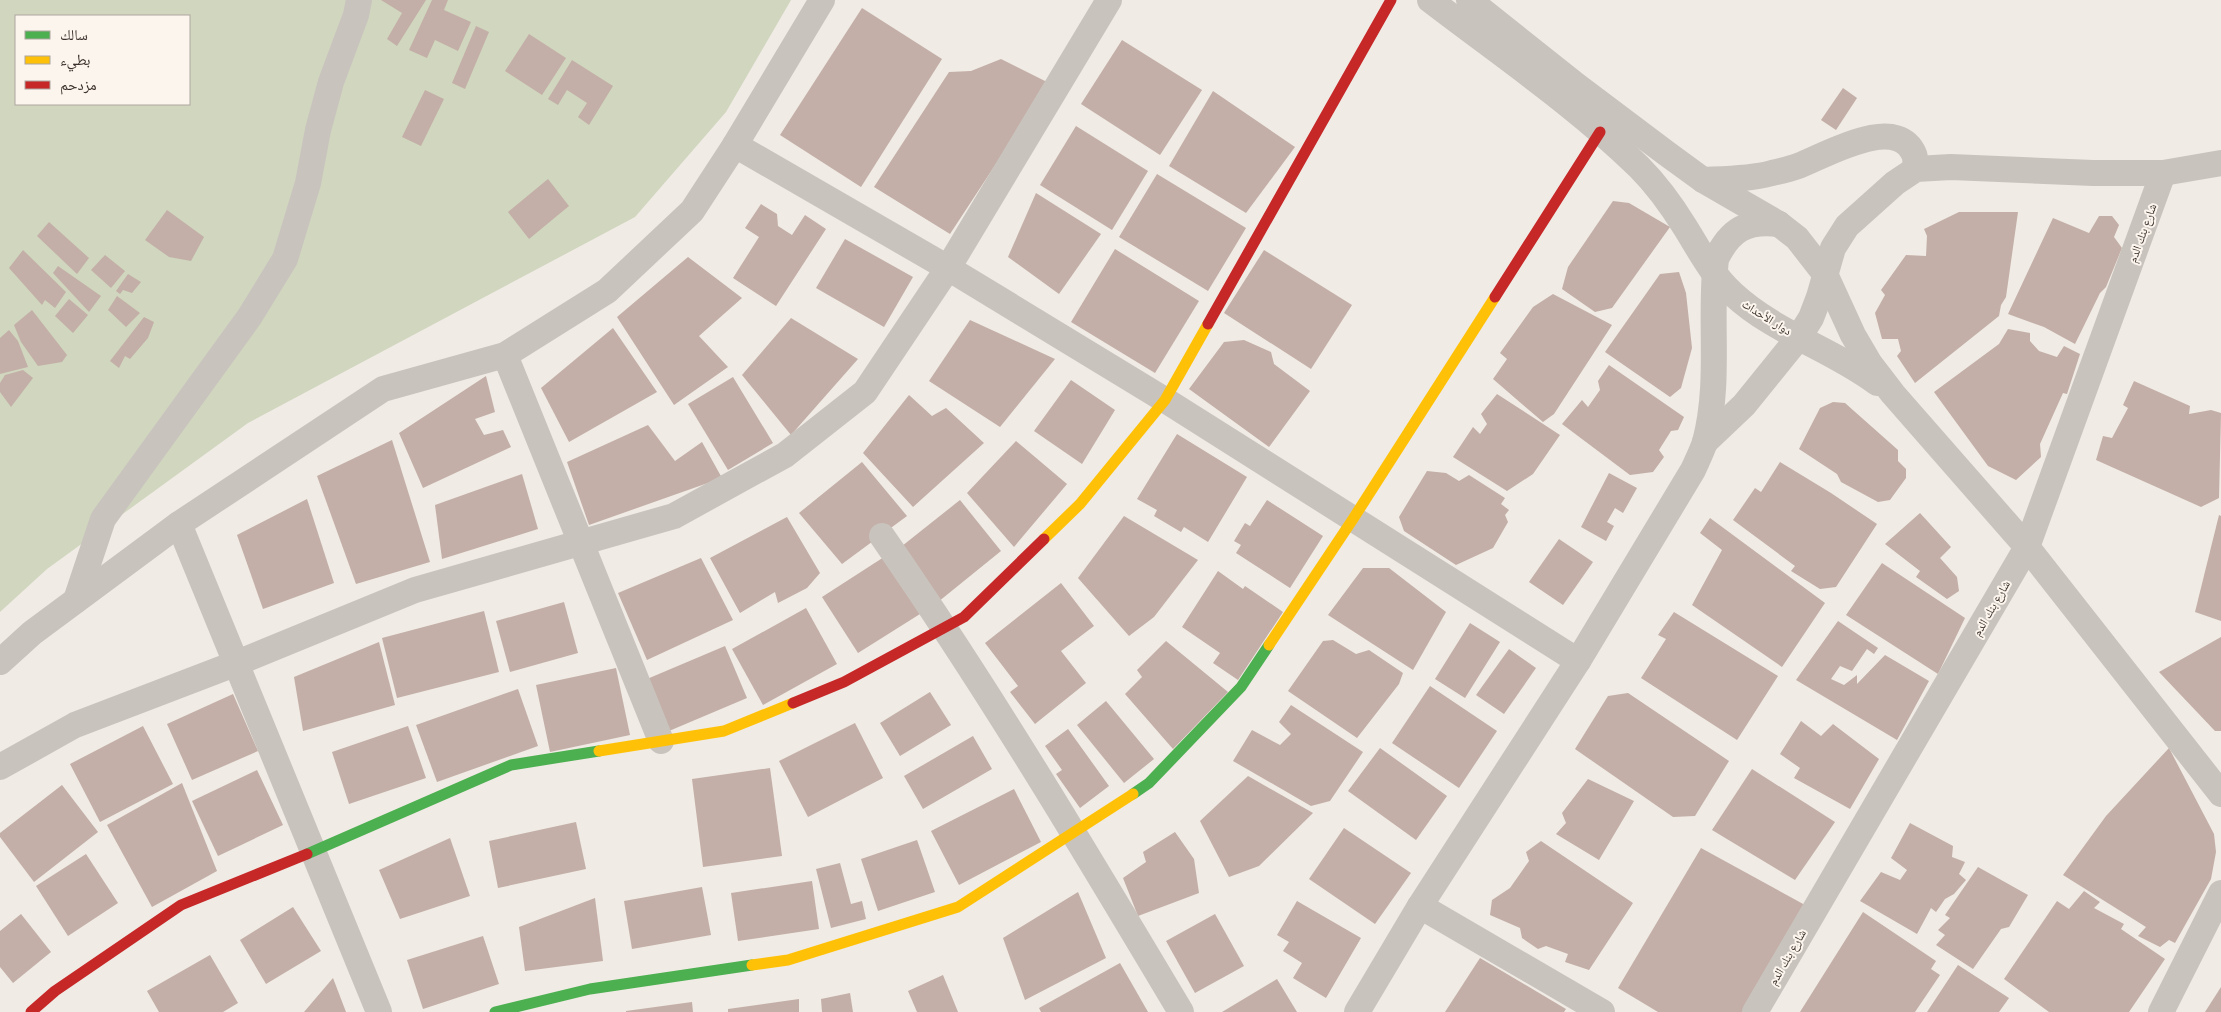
<svg xmlns="http://www.w3.org/2000/svg" width="2221" height="1012" font-family="'PT Sans','Noto Naskh Arabic',sans-serif">
  <style>
    .green { fill: #d1d6bf; fill-rule: evenodd }
    .building { fill: #c3afa7 }
    .lines { fill: none; stroke-linecap: round; stroke-linejoin: round }
    .street { stroke: #c9c3be; stroke-width: 26 }
    .fast { stroke: #4caf50; stroke-width: 11 }
    .slow { stroke: #ffc107; stroke-width: 11 }
    .jam { stroke: #c62828; stroke-width: 11 }
    .labels { text-anchor: middle; dominant-baseline: central; stroke-width: 4; stroke-linejoin: round; paint-order: stroke }
    .street-label { font-size: 12px; fill: #3b302b; stroke: #fbf5ee }
  </style>
  <rect width="100%" height="100%" fill="#f0ebe5"/>
  <path class="green" d="M0,0H791L726,112L635,217L248,423L47,569L0,612ZM16,16H189V104H16Z"/>
  <g class="building">
    <polygon points="381,0 426,0 397,46 387,39 402,13"/>
    <polygon points="432,0 448,0 444,10 471,22 458,51 435,40 427,58 409,50"/>
    <polygon points="862,8 942,59 861,187 780,135"/>
    <polygon points="476,26 489,32 465,89 452,83"/>
    <polygon points="529,34 566,58 542,95 505,71"/>
    <polygon points="1122,40 1202,90 1160,155 1081,104"/>
    <polygon points="1001,59 1049,83 950,234 874,187 949,72 971,71"/>
    <polygon points="572,60 613,86 589,125 578,117 587,103 567,90 558,105 548,99"/>
    <polygon points="1843,88 1857,98 1836,130 1821,120"/>
    <polygon points="425,90 444,99 421,146 402,137"/>
    <polygon points="1213,91 1295,147 1246,213 1169,166"/>
    <polygon points="1076,126 1148,171 1112,230 1040,185"/>
    <polygon points="1157,174 1246,228 1208,291 1119,237"/>
    <polygon points="548,179 569,206 529,239 508,212"/>
    <polygon points="1036,193 1101,234 1059,294 1008,257"/>
    <polygon points="1613,201 1629,203 1670,227 1612,308 1595,312 1562,289 1568,267"/>
    <polygon points="761,204 777,214 778,226 792,235 805,215 826,229 776,306 733,278 759,237 745,228"/>
    <polygon points="167,210 204,237 191,261 169,257 145,240"/>
    <polygon points="1959,212 2018,212 2006,297 2001,305 1999,316 1915,383 1897,356 1901,351 1898,339 1882,339 1875,313 1885,295 1881,290 1906,255 1926,256 1927,236 1924,229"/>
    <polygon points="2099,216 2112,216 2119,225 2114,237 2122,248 2106,287 2100,293 2075,344 2044,327 2008,314 2053,218 2089,233"/>
    <polygon points="49,222 89,258 77,274 37,236"/>
    <polygon points="845,239 913,277 884,327 816,288"/>
    <polygon points="1115,249 1199,301 1155,373 1071,322"/>
    <polygon points="23,250 66,292 55,308 45,300 42,305 9,268"/>
    <polygon points="1264,250 1352,305 1311,369 1224,313"/>
    <polygon points="105,255 125,271 111,288 91,270"/>
    <polygon points="688,257 742,298 699,336 728,367 674,405 617,317"/>
    <polygon points="58,266 101,296 89,312 53,273"/>
    <polygon points="1679,272 1686,293 1692,348 1681,388 1670,397 1605,352 1660,274"/>
    <polygon points="128,274 141,282 132,293 123,290 120,294 116,291"/>
    <polygon points="1553,294 1612,325 1554,414 1543,422 1493,379 1507,359 1500,353 1533,307"/>
    <polygon points="117,296 140,313 126,327 108,310"/>
    <polygon points="69,299 88,315 73,333 55,316"/>
    <polygon points="32,310 67,355 62,362 38,366 21,342 14,325"/>
    <polygon points="144,317 154,322 148,338 130,359 125,356 119,368 110,361"/>
    <polygon points="791,318 858,359 791,435 742,375"/>
    <polygon points="970,320 1055,359 1000,427 929,381"/>
    <polygon points="613,328 657,392 569,442 541,388"/>
    <polygon points="2008,329 2030,333 2030,341 2039,351 2057,357 2064,346 2080,354 2067,394 2063,393 2040,444 2041,457 2016,480 1988,466 1934,392 1999,344"/>
    <polygon points="9,330 18,341 28,367 0,374 0,338"/>
    <polygon points="1244,340 1271,352 1274,364 1310,391 1269,447 1189,389 1224,342"/>
    <polygon points="1609,365 1684,417 1678,430 1671,431 1659,450 1664,457 1653,472 1630,475 1562,424 1582,400 1588,407 1600,390 1598,381"/>
    <polygon points="23,370 33,378 11,407 0,392 0,383 5,375"/>
    <polygon points="486,376 495,412 475,419 484,435 503,430 511,447 423,488 399,433"/>
    <polygon points="733,377 773,443 728,470 688,404"/>
    <polygon points="1071,380 1115,410 1082,464 1034,431"/>
    <polygon points="2134,381 2190,406 2189,414 2211,410 2221,413 2219,498 2201,507 2096,460 2103,436 2112,438 2128,408 2123,405"/>
    <polygon points="1497,394 1560,435 1533,474 1507,491 1453,457 1473,427 1480,434 1487,424 1481,414"/>
    <polygon points="909,395 932,416 946,408 984,443 913,507 863,453"/>
    <polygon points="1833,402 1845,403 1898,450 1898,461 1906,469 1906,478 1890,500 1878,502 1841,482 1837,474 1799,449 1820,408"/>
    <polygon points="648,425 675,461 702,442 722,478 589,525 567,462"/>
    <polygon points="1177,434 1247,477 1208,542 1184,527 1181,532 1154,516 1157,510 1137,499"/>
    <polygon points="392,440 430,562 356,584 317,476"/>
    <polygon points="1016,441 1067,484 1014,547 967,493"/>
    <polygon points="862,462 907,516 842,564 799,513"/>
    <polygon points="1780,462 1831,493 1877,524 1836,587 1820,589 1791,571 1795,566 1733,520 1755,488 1761,492"/>
    <polygon points="1427,471 1446,473 1459,481 1469,475 1505,498 1501,504 1509,510 1505,515 1508,522 1493,548 1456,565 1404,531 1399,517"/>
    <polygon points="1609,473 1637,488 1623,513 1615,508 1607,522 1614,526 1606,541 1581,527"/>
    <polygon points="522,474 538,529 442,559 435,505"/>
    <polygon points="307,499 334,583 263,609 237,535"/>
    <polygon points="960,500 1001,551 938,602 897,550"/>
    <polygon points="1267,500 1323,536 1290,588 1236,553 1241,545 1234,541 1245,523 1250,526"/>
    <polygon points="1920,513 1951,547 1940,558 1957,577 1959,591 1947,599 1916,577 1920,571 1885,544"/>
    <polygon points="2219,515 2221,516 2221,621 2195,612"/>
    <polygon points="1124,516 1198,560 1154,617 1129,636 1078,578"/>
    <polygon points="787,517 820,573 807,588 778,603 775,592 740,613 710,558"/>
    <polygon points="1710,518 1825,603 1782,667 1692,605 1722,550 1700,533"/>
    <polygon points="1559,539 1593,562 1563,605 1529,582"/>
    <polygon points="884,557 920,614 858,653 822,597"/>
    <polygon points="701,558 733,620 647,660 618,593"/>
    <polygon points="1882,563 1965,618 1938,674 1846,615"/>
    <polygon points="1363,568 1389,568 1446,612 1413,670 1328,615"/>
    <polygon points="1218,571 1243,589 1245,586 1283,612 1238,680 1213,663 1220,653 1182,627"/>
    <polygon points="1061,583 1094,626 1061,651 1086,683 1035,724 1010,692 1018,686 985,643"/>
    <polygon points="564,602 578,653 510,672 496,621"/>
    <polygon points="806,608 837,664 763,705 732,649"/>
    <polygon points="484,611 499,672 397,698 382,638"/>
    <polygon points="1674,612 1778,676 1737,740 1641,678 1666,639 1658,635"/>
    <polygon points="1838,621 1878,648 1874,654 1867,649 1852,671 1840,666 1831,679 1844,685 1857,675 1857,684 1885,655 1929,681 1897,740 1796,680"/>
    <polygon points="1470,623 1500,642 1465,698 1435,679"/>
    <polygon points="2221,637 2221,731 2215,731 2159,672"/>
    <polygon points="1333,640 1356,654 1369,650 1403,673 1399,684 1357,738 1288,691 1323,641"/>
    <polygon points="1166,641 1228,692 1173,749 1125,694 1142,677 1137,670"/>
    <polygon points="379,642 395,705 303,731 294,677"/>
    <polygon points="725,646 747,698 669,731 647,679"/>
    <polygon points="1509,649 1536,668 1504,714 1476,695"/>
    <polygon points="616,668 630,735 550,752 536,685"/>
    <polygon points="1430,686 1497,731 1459,788 1392,743"/>
    <polygon points="518,689 538,746 437,782 416,725"/>
    <polygon points="930,692 951,725 900,756 880,723"/>
    <polygon points="1628,693 1729,761 1695,816 1673,817 1575,749 1608,696"/>
    <polygon points="233,694 258,751 192,780 167,724"/>
    <polygon points="1106,701 1154,759 1124,783 1077,725"/>
    <polygon points="1291,705 1363,752 1330,801 1311,806 1233,761 1252,730 1280,745 1291,734 1279,722"/>
    <polygon points="1801,721 1821,736 1833,724 1879,759 1850,809 1794,778 1800,768 1780,754"/>
    <polygon points="855,723 883,778 808,817 779,761"/>
    <polygon points="143,726 173,784 100,822 70,764"/>
    <polygon points="408,726 426,778 349,804 332,752"/>
    <polygon points="1068,729 1109,786 1080,808 1056,774 1062,770 1045,746"/>
    <polygon points="973,736 992,769 923,809 904,776"/>
    <polygon points="1380,748 1447,796 1416,840 1348,791"/>
    <polygon points="2169,748 2214,834 2216,852 2211,879 2175,943 2169,940 2160,947 2138,936 2146,927 2063,875 2106,816"/>
    <polygon points="770,768 782,856 703,867 692,779"/>
    <polygon points="1752,769 1835,822 1795,880 1712,830"/>
    <polygon points="257,770 283,825 218,856 192,801"/>
    <polygon points="1248,776 1313,813 1259,866 1229,877 1200,821"/>
    <polygon points="1588,779 1634,801 1599,860 1556,834 1566,823 1562,813"/>
    <polygon points="182,783 217,871 152,907 107,825"/>
    <polygon points="62,785 98,832 34,882 0,837 0,833"/>
    <polygon points="1014,789 1041,842 959,885 931,831"/>
    <polygon points="576,822 586,869 498,888 489,841"/>
    <polygon points="1910,823 1953,846 1952,857 1965,862 1959,874 1966,880 1954,894 1945,899 1936,912 1931,908 1917,934 1860,901 1881,872 1900,880 1907,870 1891,858"/>
    <polygon points="1344,828 1411,873 1375,924 1309,879"/>
    <polygon points="1175,832 1194,859 1199,893 1138,916 1123,878 1146,862 1143,852"/>
    <polygon points="450,838 470,896 400,919 379,870"/>
    <polygon points="917,840 935,892 878,911 861,859"/>
    <polygon points="1541,841 1633,903 1589,970 1565,962 1568,954 1546,946 1538,949 1522,938 1520,928 1490,915 1492,900 1510,888 1529,861 1526,852"/>
    <polygon points="1701,848 1805,905 1745,1012 1658,1012 1618,988"/>
    <polygon points="86,854 118,903 68,936 36,886"/>
    <polygon points="840,863 851,904 862,901 866,919 831,928 816,869"/>
    <polygon points="1978,867 2028,895 2009,927 2001,929 1973,969 1936,945 1945,935 1938,930 1950,918 1945,915"/>
    <polygon points="812,881 819,929 738,941 731,893"/>
    <polygon points="702,887 711,935 632,949 624,901"/>
    <polygon points="2084,891 2100,902 2094,908 2124,924 2121,929 2165,959 2129,1012 2049,1012 2004,979 2057,901 2069,909"/>
    <polygon points="1078,892 1106,958 1025,1000 1003,938"/>
    <polygon points="595,898 603,961 525,971 519,927"/>
    <polygon points="1297,901 1361,938 1326,998 1293,978 1302,963 1283,951 1289,942 1277,935"/>
    <polygon points="293,907 321,951 266,984 240,940"/>
    <polygon points="1863,912 1936,961 1931,969 1940,975 1915,1012 1800,1012"/>
    <polygon points="21,914 51,952 13,983 0,967 0,931"/>
    <polygon points="1215,914 1244,966 1195,993 1166,941"/>
    <polygon points="483,936 499,984 423,1009 407,960"/>
    <polygon points="210,955 238,1003 223,1012 159,1012 147,991"/>
    <polygon points="1480,958 1566,1009 1564,1012 1445,1012"/>
    <polygon points="1120,963 1148,1012 1041,1012 1039,1008"/>
    <polygon points="1958,965 2009,998 1999,1012 1927,1012"/>
    <polygon points="943,975 958,1012 917,1012 908,991"/>
    <polygon points="333,978 346,1012 304,1012"/>
    <polygon points="1277,979 1297,1012 1222,1012"/>
    <polygon points="2221,987 2221,1012 2205,1012"/>
    <polygon points="850,993 853,1012 822,1012 821,999"/>
    <polygon points="799,999 799,1012 728,1012 728,1009"/>
    <polygon points="692,1002 693,1012 626,1012 626,1011"/>
  </g>
  <g class="lines">
    <g class="street">
      <path d="M1430,0C1499,53 1577,106 1639,167C1657,185 1672,206 1685,227C1700,251 1712,275 1733,294C1775,333 1832,349 1877,383"/>
      <polyline points="1469,0 1577,86 1666,153 1703,180 1779,224 1797,238 1825,274 1853,335 1870,364 1893,394 2027,547 2221,794"/>
      <polyline points="735,145 948,268 1165,400 1578,661"/>
      <path d="M1703,180C1726,179 1750,179 1772,173C1781,171 1790,169 1798,166C1825,156 1896,113 1914,154C1916,158 1915,165 1916,169"/>
      <polyline points="505,355 661,741"/>
      <polyline points="1705,442 1744,405 1799,337 1811,318 1819,297 1833,248 1847,226 1895,183 1916,169 1951,167 2093,173 2163,173 2221,163"/>
      <polyline points="179,524 379,1012"/>
      <path d="M882,536C989,690 1085,851 1181,1012"/>
      <polyline points="76,600 103,519 250,316 285,259 308,183 318,130 331,82 356,15 359,0"/>
      <polyline points="0,662 32,633 179,524 383,389 505,355 607,291 692,211 735,145 822,0"/>
      <polyline points="0,767 75,725 237,663 415,590 674,516 785,455 865,392 948,268 1109,0"/>
      <polyline points="1420,906 1602,1012"/>
      <path d="M1357,1012L1420,906L1578,661L1693,470C1697,461 1702,451 1705,442C1721,382 1709,320 1716,259C1730,230 1746,220 1779,224"/>
      <polyline points="1755,1012 2027,547 2163,173"/>
      <polyline points="2161,1012 2221,893"/>
    </g>
    <g class="fast">
      <polyline points="1133,794 1149,783 1241,687 1269,645"/>
      <polyline points="307,854 511,765 599,751"/>
      <polyline points="495,1012 590,989 752,965"/>
    </g>
    <g class="slow">
      <polyline points="1044,539 1080,504 1165,400 1208,324"/>
      <polyline points="1269,645 1353,519 1495,297"/>
      <polyline points="599,751 724,731 793,703"/>
      <polyline points="752,965 788,960 958,907 1133,794"/>
    </g>
    <g class="jam">
      <polyline points="1495,297 1600,132"/>
      <polyline points="1208,324 1391,0"/>
      <polyline points="793,703 844,682 964,617 1044,539"/>
      <polyline points="31,1012 55,991 181,905 307,854"/>
    </g>
  </g>
  <g class="labels">
    <g class="street-label">
      <text transform="translate(2142 233) rotate(-70)">شارع بنك الدم</text>
      <text transform="translate(1767 317) rotate(32)">دوار الأحداث</text>
      <text transform="translate(1991 608) rotate(-60)">شارع بنك الدم</text>
      <text transform="translate(1787 957) rotate(-60)">شارع بنك الدم</text>
    </g>
  </g>
  <rect x="15" y="15" width="175" height="90" fill="#fbf5ee" stroke="#aea6a0"/>
  <rect x="25" y="31" width="25" height="8" fill="#4caf50" stroke="#aea6a0"/>
  <text x="60" y="40" font-size="15" fill="#3b302b">سالك</text>
  <rect x="25" y="56" width="25" height="8" fill="#ffc107" stroke="#aea6a0"/>
  <text x="60" y="65" font-size="15" fill="#3b302b">بطيء</text>
  <rect x="25" y="81" width="25" height="8" fill="#c62828" stroke="#aea6a0"/>
  <text x="60" y="90" font-size="15" fill="#3b302b">مزدحم</text>
</svg>
